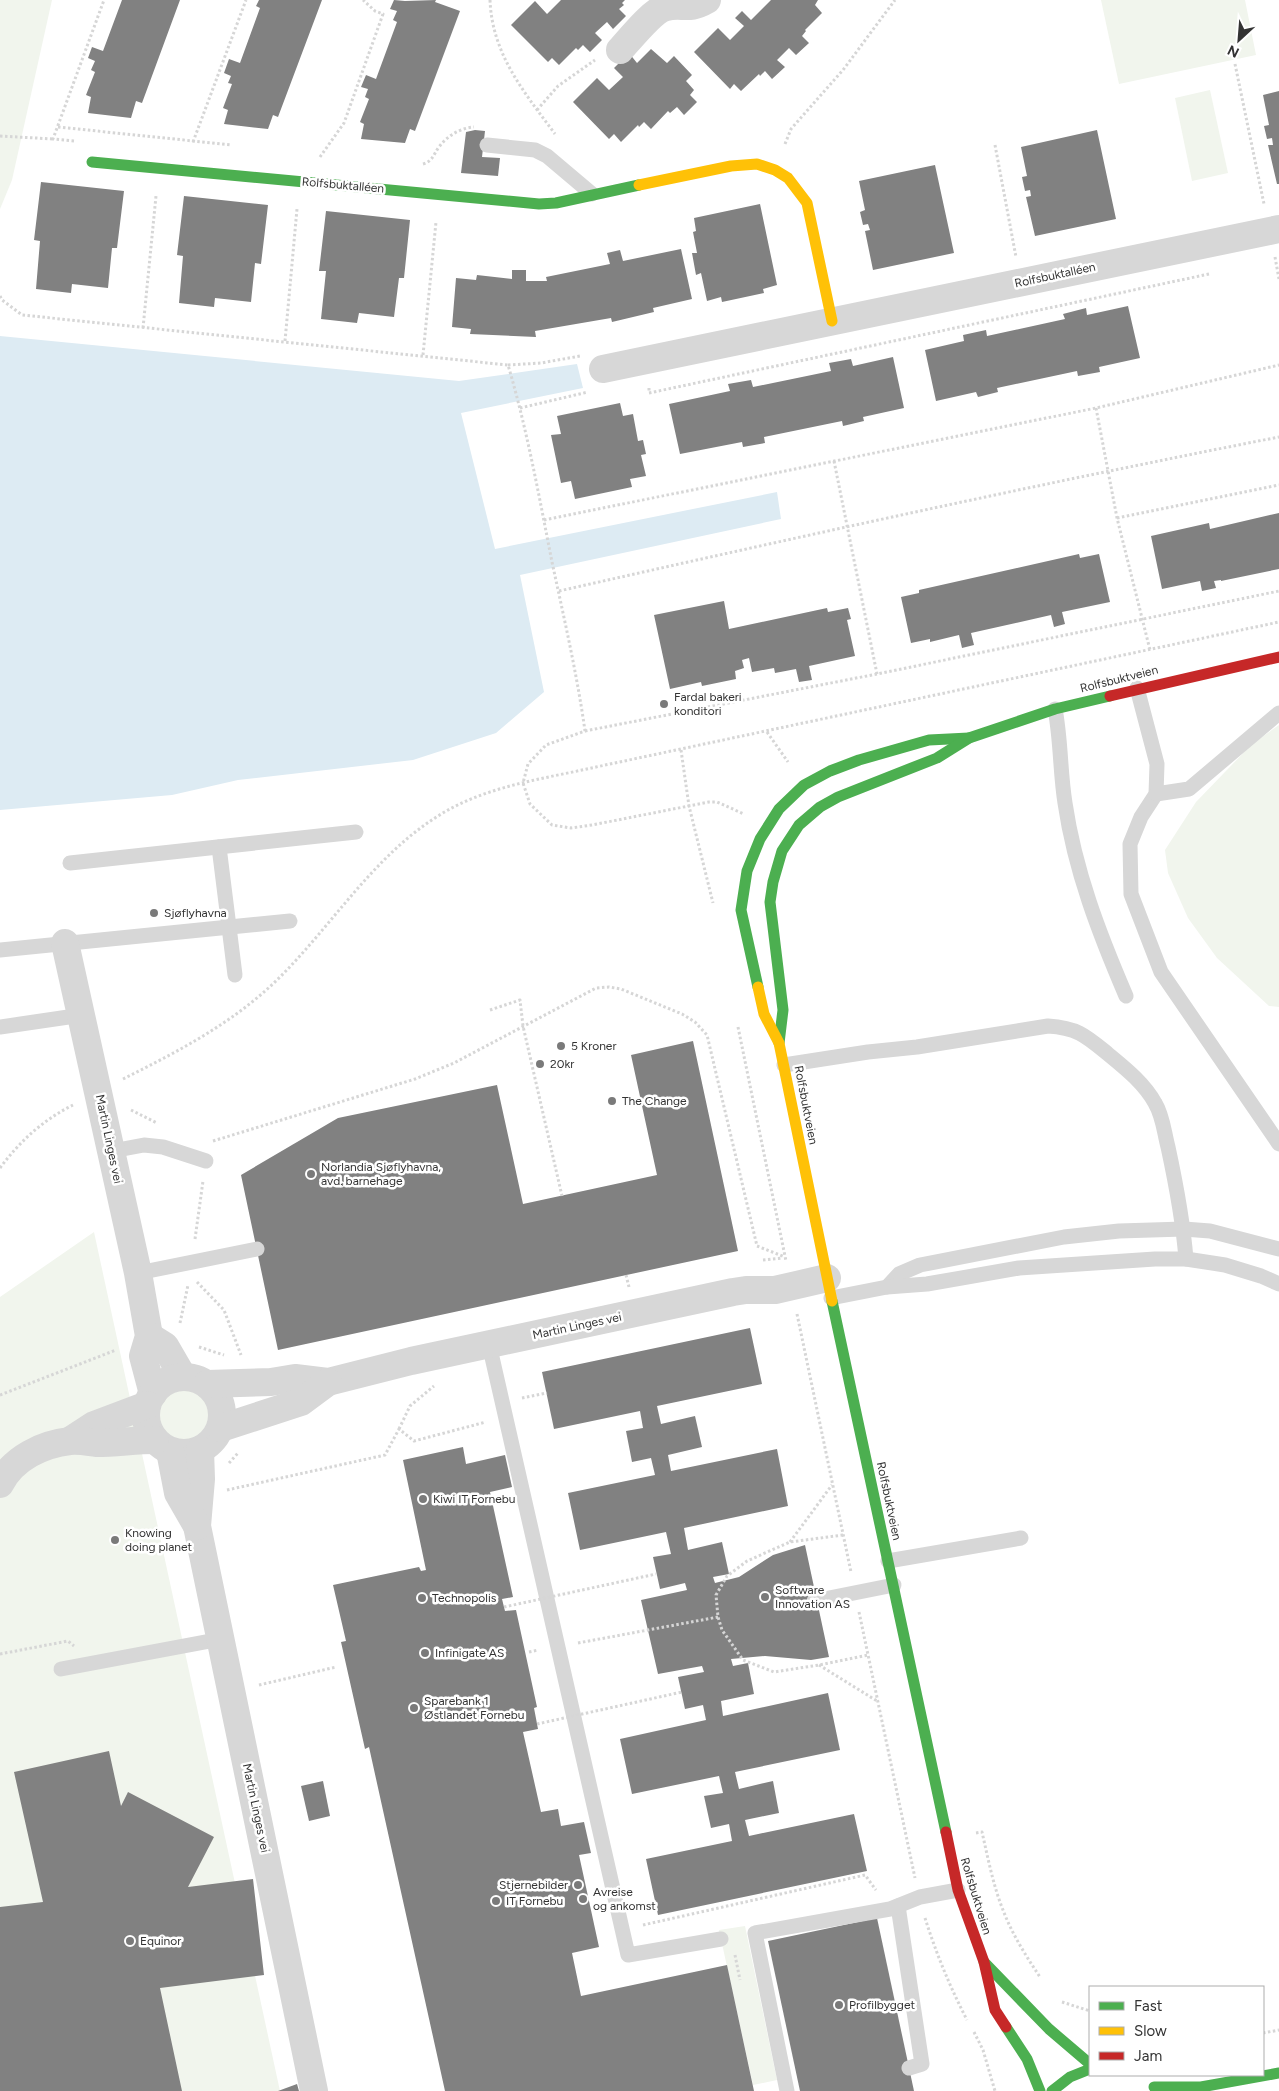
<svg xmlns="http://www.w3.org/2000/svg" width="1279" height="2091" font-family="Figtree,sans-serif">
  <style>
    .green { fill: #f1f5ed }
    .water { fill: #ddebf3 }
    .building { fill: #818181 }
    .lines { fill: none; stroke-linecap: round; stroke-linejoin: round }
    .path { stroke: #d6d6d6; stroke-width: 3; stroke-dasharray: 2.5 2.5; stroke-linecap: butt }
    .lane { stroke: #d7d7d7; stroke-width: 15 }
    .street { stroke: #d7d7d7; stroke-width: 28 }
    .fast { stroke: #4caf50; stroke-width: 11 }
    .slow { stroke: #ffc107; stroke-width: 11 }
    .jam { stroke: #c62828; stroke-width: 11 }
    .path-bridge { stroke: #d6d6d6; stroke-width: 3; stroke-dasharray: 2.5 2.5; stroke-linecap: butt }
    .poi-dot { fill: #7a7a7a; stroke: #fff; stroke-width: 2 }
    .labels { text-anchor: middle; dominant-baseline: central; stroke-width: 5; stroke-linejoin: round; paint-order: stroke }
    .street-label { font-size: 12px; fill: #333; stroke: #fff }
    .poi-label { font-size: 12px; fill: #333; stroke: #fff; text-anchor: start }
  </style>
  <rect width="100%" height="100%" fill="#fff"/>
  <g class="green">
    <polygon points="0,0 52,0 12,180 0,209"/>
    <polygon points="1101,0 1245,0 1256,55 1119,84"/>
    <polygon points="1210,90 1228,173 1192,181 1175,98"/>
    <polygon points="1279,725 1279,1007 1269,1006 1217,958 1188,918 1168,873 1165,850 1196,802 1252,744"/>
    <polygon points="94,1232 280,2091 0,2091 0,1297"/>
    <circle cx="184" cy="1417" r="27"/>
    <polygon points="745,1926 777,2080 753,2085 719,1930"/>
  </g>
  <polygon class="water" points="0,336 459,381 577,364 583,388 461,413 495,549 777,492 781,519 520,575 544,692 496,733 413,760 238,780 172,795 0,810"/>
  <g class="building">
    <polygon points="122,0 180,0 142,103 136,101 131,118 88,113 91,97 86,95 95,72 91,70 95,61 88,58 92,47 103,51"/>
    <polygon points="259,0 322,0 278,117 273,115 268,129 224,124 228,110 223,108 232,84 228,83 231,76 224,73 229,59 240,63 260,8 256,6"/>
    <polygon points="394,0 405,1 436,0 435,2 460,11 415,131 410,129 405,143 361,139 364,124 360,122 369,99 365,97 368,89 361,87 366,75 376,79 397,22 393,20 397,11 390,9"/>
    <polygon points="561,0 625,0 622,3 624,5 619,9 626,16 613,29 607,22 595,33 602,40 590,52 583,45 578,50 576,48 559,65 552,58 548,62 511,25 535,1 547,14"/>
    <polygon points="771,0 818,0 815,5 822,13 805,30 806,31 802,36 809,43 796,55 789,48 777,60 785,67 772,79 765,71 760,76 759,74 741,91 734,84 730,89 694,52 718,28 730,40 744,26 735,18 742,11 751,20"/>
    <polygon points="651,49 667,63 674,56 692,75 686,81 694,90 690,95 697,102 684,115 677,107 670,113 668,111 651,129 644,122 639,127 638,125 621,142 614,134 609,139 573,102 597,78 609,90 623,77 614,68 629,53 637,63"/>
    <polygon points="1279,91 1279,184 1277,184 1268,145 1273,145 1272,138 1267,139 1264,126 1269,125 1263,95"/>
    <polygon points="475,130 485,131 482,157 500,158 498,176 461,173 466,132"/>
    <polygon points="1097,130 1116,219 1035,236 1026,197 1031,196 1030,190 1025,191 1022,177 1027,176 1021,147"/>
    <polygon points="935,165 954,253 873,270 865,231 870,230 868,224 863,225 860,212 865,210 859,181"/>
    <polygon points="41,182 124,191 117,248 112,248 108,288 72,284 71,293 36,289 40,241 34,240"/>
    <polygon points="184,196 268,205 261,264 255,263 251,302 215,298 214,307 179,303 183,256 177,255"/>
    <polygon points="760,204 777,285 763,289 764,293 722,302 721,297 707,301 701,273 696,275 692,253 697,253 693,232 696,231 694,218"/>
    <polygon points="326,211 410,220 404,278 399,278 394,317 359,313 357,323 321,319 326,271 319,271"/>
    <polygon points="681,249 692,299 653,308 654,312 612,322 611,318 535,331 536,337 470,334 471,329 452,327 456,278 476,280 477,275 512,279 512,270 526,270 526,281 547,281 546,277 610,264 607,253 620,250 623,261"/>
    <polygon points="1128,306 1140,358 1099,367 1100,372 1078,376 1077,371 997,388 998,392 978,397 976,392 936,401 925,350 964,341 963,335 986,330 987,336 1065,319 1063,314 1086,308 1087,315"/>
    <polygon points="893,357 904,408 863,417 864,421 843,426 842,421 764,437 765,443 743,447 742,442 680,454 669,404 730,391 728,384 751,380 753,387 831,371 829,363 851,359 853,366"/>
    <polygon points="620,403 623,416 633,414 638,441 643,440 646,454 641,455 646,476 630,479 632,487 575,499 571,481 561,483 551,435 561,434 557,416"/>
    <polygon points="1279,513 1279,569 1221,581 1221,580 1214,581 1216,588 1202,591 1200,581 1162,589 1151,536 1209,523 1210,529"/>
    <polygon points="1079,554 1080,558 1099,554 1110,602 1062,612 1065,624 1054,627 1051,615 971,633 974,645 962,648 959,635 930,642 930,639 911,643 901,597 919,593 919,590"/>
    <polygon points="724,601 729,629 827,608 828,612 848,608 851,619 847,620 855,656 809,666 812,680 799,682 796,669 775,673 774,668 752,672 749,658 742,660 744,668 735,671 736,679 702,686 701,682 670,689 654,615"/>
    <polygon points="693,1041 738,1251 278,1350 241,1175 338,1118 497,1085 523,1204 657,1175 631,1055"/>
    <polygon points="750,1328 762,1384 657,1406 661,1424 695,1416 702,1447 668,1455 671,1471 777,1449 788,1506 684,1528 688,1550 722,1542 729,1574 713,1577 715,1583 739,1577 773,1555 805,1545 829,1657 811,1660 765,1656 731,1659 733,1666 748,1663 754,1694 721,1701 723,1716 828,1693 840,1750 735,1772 739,1789 773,1781 779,1813 745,1820 749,1836 854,1814 867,1871 658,1915 646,1859 732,1841 729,1824 711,1828 704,1796 723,1793 719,1776 632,1794 620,1739 706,1720 703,1705 685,1709 678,1677 704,1672 702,1666 658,1674 641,1600 687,1590 685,1583 660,1589 653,1557 671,1554 666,1532 580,1550 568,1493 655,1475 651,1458 632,1462 626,1431 643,1428 640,1411 554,1429 542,1372"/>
    <polygon points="463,1447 466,1464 505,1455 512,1487 490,1492 513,1597 502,1599 505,1611 516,1610 537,1707 534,1708 538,1729 523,1732 541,1812 558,1809 561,1826 584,1822 591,1853 579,1855 599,1947 572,1953 581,1996 727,1965 754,2091 445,2091 369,1747 365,1749 341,1642 346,1641 333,1585 419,1567 421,1571 426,1570 403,1460"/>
    <polygon points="109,1751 121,1806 128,1792 214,1837 188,1887 253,1879 264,1975 160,1988 182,2091 0,2091 0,1907 43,1902 14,1772"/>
    <polygon points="323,1781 330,1816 309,1821 301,1786"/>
    <polygon points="877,1918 914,2091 800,2091 768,1941"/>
    <polygon points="297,2084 299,2091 278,2091"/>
  </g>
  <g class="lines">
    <g class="path">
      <path d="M490,0C492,54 524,92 555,134"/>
      <polyline points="1235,64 1264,204"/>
      <polyline points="537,110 558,86 595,60"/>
      <polyline points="58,127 232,145"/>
      <polyline points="0,136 53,139"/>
      <polyline points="74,141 53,139 104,0"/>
      <polyline points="193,142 246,0"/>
      <polyline points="785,144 791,129 843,70 895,0"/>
      <polyline points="995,145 1016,257"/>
      <polyline points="320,157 344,123 383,14 375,11 363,0"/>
      <path d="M423,164C433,161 433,155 439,147C447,136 460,128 474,127"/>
      <polyline points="1275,257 1279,279"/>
      <path d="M0,296L2,300L22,315L508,365C527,429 539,496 552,562C564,618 577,674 585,731L546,745L528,764L523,783L530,804L552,825L571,828L592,825L709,802H717L744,814"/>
      <polyline points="143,328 156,196"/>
      <polyline points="285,341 297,209"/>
      <polyline points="423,355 436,222"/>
      <polyline points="508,365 541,363 580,356"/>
      <polyline points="649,388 649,393 1209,274"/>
      <polyline points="520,408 588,392"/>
      <polyline points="1096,408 1117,518 1150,650"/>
      <polyline points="834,461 877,674"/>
      <polyline points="1117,518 1279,485"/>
      <polyline points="544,520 1096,408 1279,365"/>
      <path d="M559,591C798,537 1038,484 1279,437"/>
      <polyline points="585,731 877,674 1279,591"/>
      <polyline points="767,732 788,762"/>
      <polyline points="681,750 689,806 713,903"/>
      <polyline points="490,1010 520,1000 523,1026 562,1196"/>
      <polyline points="738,1027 786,1261"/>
      <path d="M123,1079C179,1051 235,1022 280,977C333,924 374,856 438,816C485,786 543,779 596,767L1279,622"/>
      <polyline points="131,1110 157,1123"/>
      <polyline points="213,1141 415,1079 454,1063 596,988 609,987 621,989 682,1014 695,1022 707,1035 757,1246 785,1257"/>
      <path d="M0,1168C20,1141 43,1120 73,1105"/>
      <polyline points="195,1239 203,1181"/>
      <polyline points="763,1260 782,1258"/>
      <polyline points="626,1275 629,1287"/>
      <polyline points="197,1282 224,1310 241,1355"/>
      <polyline points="797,1314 851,1572"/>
      <polyline points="180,1323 188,1285"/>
      <polyline points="199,1347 224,1355"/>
      <polyline points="0,1395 116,1350"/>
      <polyline points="522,1398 547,1393"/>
      <polyline points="399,1429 410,1406 434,1386"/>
      <polyline points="229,1463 238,1453"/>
      <polyline points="227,1490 385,1455 399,1429 414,1441 486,1422"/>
      <polyline points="843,1535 790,1542 747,1561 727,1576 716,1595 718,1617 722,1630 743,1660 774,1672 819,1665 868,1655"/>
      <polyline points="790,1542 832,1485"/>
      <polyline points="859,1612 915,1878"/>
      <polyline points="578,1643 718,1617"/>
      <polyline points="529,1652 538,1650"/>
      <polyline points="0,1654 68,1641 74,1646"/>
      <polyline points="819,1665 877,1701"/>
      <polyline points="259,1685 336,1667"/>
      <path d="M976,1833L982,1832C988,1858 993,1885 1003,1910C1012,1934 1026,1956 1040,1977"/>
      <path d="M925,1918C936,1953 950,1987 967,2020"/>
      <polyline points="643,1925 865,1875 876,1890"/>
      <polyline points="735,1955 740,1980"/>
      <polyline points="1062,2002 1090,2011"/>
      <polyline points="974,2032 983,2050 995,2091"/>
      <polyline points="1263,2033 1279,2030"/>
    </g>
    <g class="lane">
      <polyline points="487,145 535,150 547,156 592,194"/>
      <polyline points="1137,688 1157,764 1156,794 1141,817 1130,844 1131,894 1161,972 1279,1144"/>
      <path d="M1055,709C1061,740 1060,772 1065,803C1075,871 1099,933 1126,996"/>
      <polyline points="1156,794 1189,789 1279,713"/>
      <polyline points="219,847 235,975"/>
      <polyline points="70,863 356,832"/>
      <polyline points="0,950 290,921"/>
      <polyline points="0,1027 82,1015"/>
      <path d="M784,1065L868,1052L917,1047L1048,1026C1078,1028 1086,1036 1108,1054C1125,1068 1144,1083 1155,1103C1163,1116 1164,1132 1168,1147C1176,1184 1183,1221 1186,1259"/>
      <polyline points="112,1151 144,1145 163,1147 206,1161"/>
      <polyline points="138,1273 257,1249"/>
      <polyline points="887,1287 899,1274 920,1265 1064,1237 1119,1231 1184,1229 1210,1231 1279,1249"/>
      <polyline points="831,1298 887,1287 927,1284 1019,1268 1155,1259 1186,1259 1225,1265 1261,1276 1279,1284"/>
      <polyline points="489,1344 628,1955 721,1939"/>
      <polyline points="888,1561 1021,1538"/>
      <polyline points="814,1601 894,1585"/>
      <polyline points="61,1669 221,1639"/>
      <polyline points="898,1906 922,2064 909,2068"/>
      <polyline points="787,2091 755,1933 890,1909 920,1897 958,1890"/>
    </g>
    <g class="street">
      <path d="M620,50C630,39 653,10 666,7C683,3 688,11 707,0"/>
      <polyline points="603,369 1279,229"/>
      <polyline points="65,943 138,1273 149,1336 143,1356 153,1394"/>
      <polyline points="149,1336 165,1346 183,1377"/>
      <circle cx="184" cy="1415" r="38"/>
      <polyline points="207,1384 271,1382 295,1378 328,1382 411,1361 733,1292 746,1290 775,1290 827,1278"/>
      <polyline points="221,1428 301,1402 328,1382"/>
      <polyline points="71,1440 94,1425 147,1405"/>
      <polyline points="200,1450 201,1479 197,1526 314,2091"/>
      <polyline points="170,1451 178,1493 197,1526"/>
      <path d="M0,1484C13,1458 43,1444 70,1441C79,1440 88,1442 97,1443C116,1443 136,1440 155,1440"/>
    </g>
    <g class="fast">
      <polyline points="92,162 539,204 556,203 639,185"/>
      <polyline points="758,987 741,910 747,871 760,839 779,809 804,785 830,771 859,760 929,740 969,738"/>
      <polyline points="779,1043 783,1010 770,902 773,882 782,851 799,825 820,807 838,797 937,758 969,738 1055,709 1110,696"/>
      <polyline points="832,1301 946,1832"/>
      <polyline points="984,1962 1049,2029 1090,2064"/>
      <polyline points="1006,2027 1027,2059 1040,2091"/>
      <polyline points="1154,2087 1201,2087 1279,2073"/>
      <polyline points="1052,2091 1070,2077 1090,2069"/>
    </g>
    <g class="slow">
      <polyline points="639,185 731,166 757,164 775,170 788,178 807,203 832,321"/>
      <polyline points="758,987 764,1014 779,1043 832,1301"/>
    </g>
    <g class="jam">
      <polyline points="1110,696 1279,657"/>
      <polyline points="946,1832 958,1890 984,1962 995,2010 1006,2027"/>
    </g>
    <g class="path-bridge">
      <polyline points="504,1607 656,1574"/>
      <polyline points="537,1724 682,1692"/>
    </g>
  </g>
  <g class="poi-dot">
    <circle cx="664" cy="704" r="5"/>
    <circle cx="154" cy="913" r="5"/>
    <circle cx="561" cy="1046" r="5"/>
    <circle cx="540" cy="1064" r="5"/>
    <circle cx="612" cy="1101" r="5"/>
    <circle cx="311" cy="1174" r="5"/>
    <circle cx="423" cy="1499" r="5"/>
    <circle cx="115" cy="1540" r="5"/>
    <circle cx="765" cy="1597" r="5"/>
    <circle cx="422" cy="1598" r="5"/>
    <circle cx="425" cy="1653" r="5"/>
    <circle cx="414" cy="1708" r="5"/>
    <circle cx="578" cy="1885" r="5"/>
    <circle cx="583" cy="1899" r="5"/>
    <circle cx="496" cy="1901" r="5"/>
    <circle cx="130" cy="1941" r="5"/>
    <circle cx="839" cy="2005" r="5"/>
  </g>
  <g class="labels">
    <g class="street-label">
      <text transform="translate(343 185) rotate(5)">Rolfsbuktalléen</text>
      <text transform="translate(1055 275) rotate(-12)">Rolfsbuktalléen</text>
      <text transform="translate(1119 679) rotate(-14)">Rolfsbuktveien</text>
      <text transform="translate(806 1105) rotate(79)">Rolfsbuktveien</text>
      <text transform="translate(109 1139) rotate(78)">Martin Linges vei</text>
      <text transform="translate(577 1326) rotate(-12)">Martin Linges vei</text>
      <text transform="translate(889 1501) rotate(78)">Rolfsbuktveien</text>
      <text transform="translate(256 1808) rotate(78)">Martin Linges vei</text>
      <text transform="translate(976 1896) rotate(73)">Rolfsbuktveien</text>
    </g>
    <g class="poi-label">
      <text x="674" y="697">Fardal bakeri<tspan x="674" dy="14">konditori</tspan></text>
      <text x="164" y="913">Sjøflyhavna</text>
      <text x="571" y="1046">5 Kroner</text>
      <text x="550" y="1064">20kr</text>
      <text x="622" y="1101">The Change</text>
      <text x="321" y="1167">Norlandia Sjøflyhavna,<tspan x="321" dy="14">avd. barnehage</tspan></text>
      <text x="433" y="1499">Kiwi IT Fornebu</text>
      <text x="125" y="1533">Knowing<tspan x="125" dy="14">doing planet</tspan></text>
      <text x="775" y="1590">Software<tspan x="775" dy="14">Innovation AS</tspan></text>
      <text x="432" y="1598">Technopolis</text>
      <text x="435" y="1653">Infinigate AS</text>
      <text x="424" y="1701">Sparebank 1<tspan x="424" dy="14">Østlandet Fornebu</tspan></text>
      <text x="568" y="1885" text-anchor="end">Stjernebilder</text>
      <text x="593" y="1892">Avreise<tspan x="593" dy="14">og ankomst</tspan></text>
      <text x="506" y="1901">IT Fornebu</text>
      <text x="140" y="1941">Equinor</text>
      <text x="849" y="2005">Profilbygget</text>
    </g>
  </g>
  <rect x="1089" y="1986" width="175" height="90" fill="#ffffff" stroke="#adadad"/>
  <rect x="1099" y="2002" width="25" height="8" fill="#4caf50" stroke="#adadad"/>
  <text x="1134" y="2011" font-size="15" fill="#333333">Fast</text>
  <rect x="1099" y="2027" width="25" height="8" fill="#ffc107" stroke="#adadad"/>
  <text x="1134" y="2036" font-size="15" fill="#333333">Slow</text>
  <rect x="1099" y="2052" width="25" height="8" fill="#c62828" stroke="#adadad"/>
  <text x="1134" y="2061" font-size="15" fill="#333333">Jam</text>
  <g transform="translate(1239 40) rotate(206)" stroke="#ffffff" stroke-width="4" paint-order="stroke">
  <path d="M0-4L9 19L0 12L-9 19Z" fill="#333333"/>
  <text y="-8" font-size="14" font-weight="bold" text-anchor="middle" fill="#333333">N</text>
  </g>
</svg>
